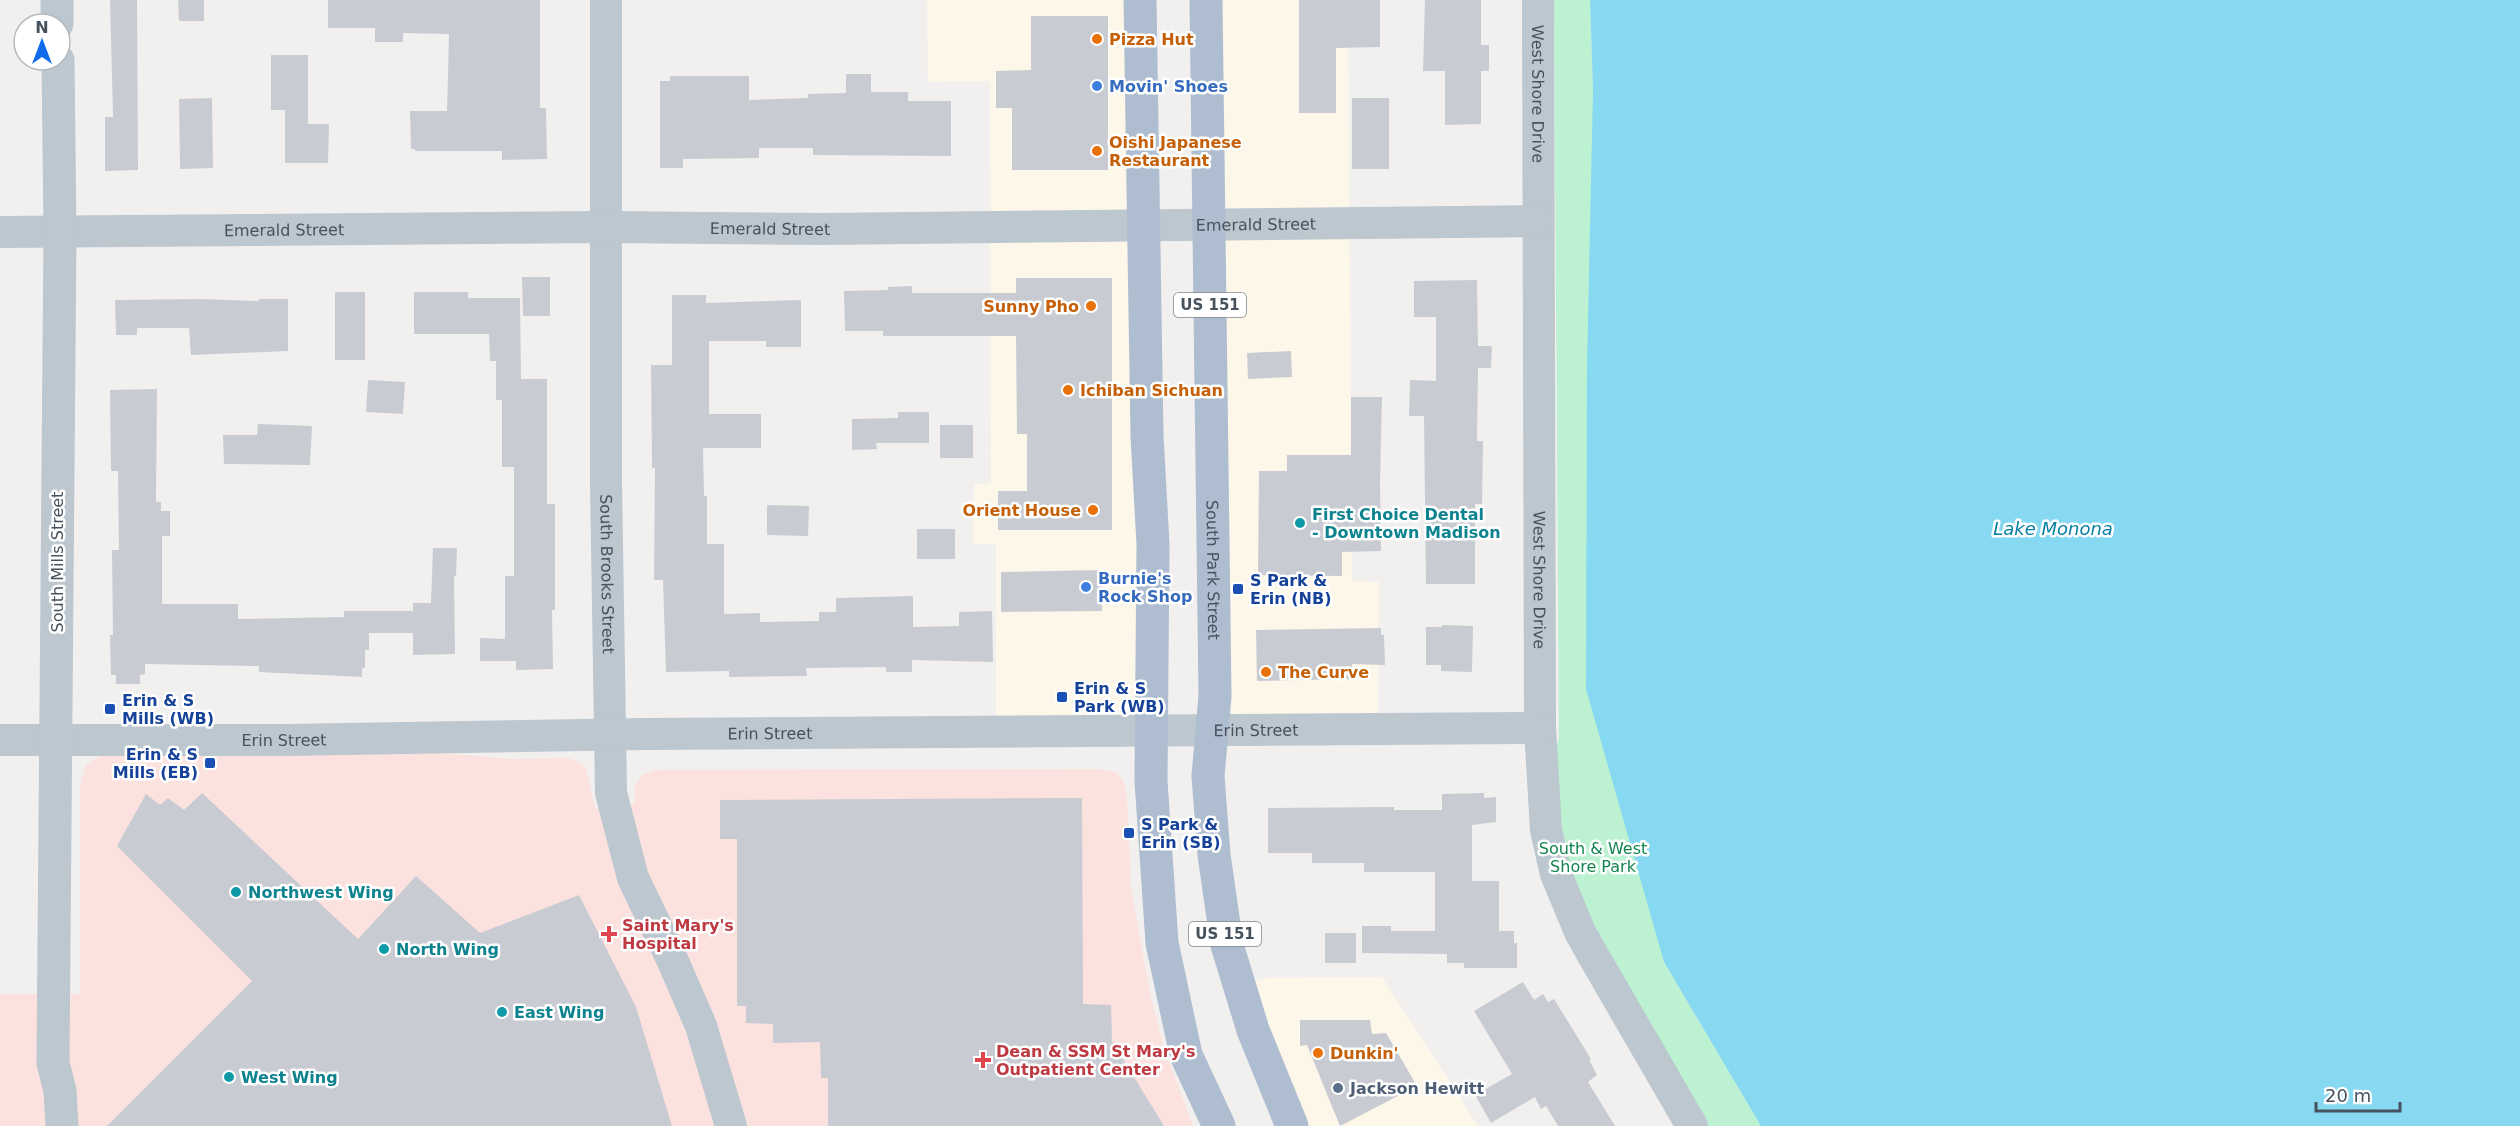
<svg xmlns="http://www.w3.org/2000/svg" width="2520" height="1126" font-family="'DejaVu Sans',sans-serif">
  <style>
    .commercial { fill: #fdf7e9 }
    .medical { fill: #fce2df }
    .green { fill: #bcf2d2 }
    .water { fill: #87d8f1 }
    .building { fill: #c9cbd2 }
    .lines { fill: none; stroke-linecap: round; stroke-linejoin: round }
    .minor { stroke: #bcc7cf; stroke-width: 32 }
    .tertiary { stroke: #bcc7cf; stroke-width: 33 }
    .primary { stroke: #aebed0; stroke-width: 33 }
    .food-dot { fill: #e8710a; stroke: #fff; stroke-width: 2 }
    .shop-dot { fill: #3f7fe0; stroke: #fff; stroke-width: 2 }
    .culture-dot { fill: #0f9aa8; stroke: #fff; stroke-width: 2 }
    .transit-dot { fill: #1a4fb4; stroke: #fff; stroke-width: 2 }
    .health-dot { fill: #e0444e; stroke: #fff; stroke-width: 2 }
    .service-dot { fill: #5c6f8a; stroke: #fff; stroke-width: 2 }
    .labels { text-anchor: middle; dominant-baseline: central; stroke-width: 5; stroke-linejoin: round; paint-order: stroke }
    .shield { fill: #fff; stroke: #7e868e; stroke-width: 1.5 }
    .shield-label { font-size: 15px; font-weight: bold; fill: #46525e }
    .food-label { font-size: 16px; font-weight: bold; fill: #c56008; stroke: #fff; text-anchor: start }
    .shop-label { font-size: 16px; font-weight: bold; fill: #366cbe; stroke: #fff; text-anchor: start }
    .street-label { font-size: 16px; fill: #46525e; stroke: #fff }
    .culture-label { font-size: 16px; font-weight: bold; fill: #0d838f; stroke: #fff; text-anchor: start }
    .transit-label { font-size: 16px; font-weight: bold; fill: #164399; stroke: #fff; text-anchor: start }
    .park-label { font-size: 16px; fill: #12844e; stroke: #fff }
    .health-label { font-size: 16px; font-weight: bold; fill: #be3a42; stroke: #fff; text-anchor: start }
    .service-label { font-size: 16px; font-weight: bold; fill: #4e5e75; stroke: #fff; text-anchor: start }
    .water-label { font-size: 18px; font-style: italic; fill: #067fa3; stroke: #fff }
  </style>
  <rect width="100%" height="100%" fill="#f2efef"/>
  <g class="commercial">
    <polygon points="927,0 1140,0 1152,731 996,732 996,544 973,544 974,485 991,483 990,81 928,82"/>
    <polygon points="1207,0 1348,0 1352,581 1379,582 1378,729 1210,731"/>
    <polygon points="1382,977 1478,1126 1292,1126 1239,984 1266,978"/>
  </g>
  <polygon class="medical" points="388,753 440,753 512,759 568,758 580,762 586,768 595,808 634,803 635,786 642,775 656,770 1097,769 1116,772 1123,780 1127,795 1131,888 1150,993 1165,1051 1193,1126 0,1126 0,994 80,994 80,785 86,765 102,755"/>
  <polygon class="green" points="1554,0 1590,0 1593,90 1664,962 1761,1126 1692,1126 1594,957 1542,790 1559,738"/>
  <polygon class="water" points="1590,0 2520,0 2520,1126 1761,1126 1664,962 1586,689 1587,367 1593,90"/>
  <g class="building">
    <polygon points="110,0 137,0 138,170 105,171 105,117 113,117"/>
    <polygon points="178,0 204,0 204,21 179,21"/>
    <polygon points="328,0 540,0 540,108 546,108 547,159 502,160 502,151 415,151 415,149 411,149 410,111 447,111 449,34 403,33 403,42 375,42 375,28 328,28"/>
    <polygon points="1299,0 1380,0 1380,47 1336,48 1336,113 1299,113"/>
    <polygon points="1425,0 1481,0 1481,45 1489,45 1489,71 1481,71 1481,124 1445,125 1445,71 1423,71"/>
    <polygon points="1031,16 1108,16 1108,170 1012,170 1012,108 996,108 996,71 1031,70"/>
    <polygon points="271,55 308,55 308,124 329,124 328,163 285,163 285,110 271,110"/>
    <polygon points="846,74 871,74 871,92 908,92 908,101 951,101 951,156 813,155 813,148 759,148 759,158 683,159 683,168 660,168 660,81 670,81 670,76 749,76 749,100 808,98 808,94 846,93"/>
    <polygon points="212,98 213,168 180,169 179,99"/>
    <rect x="1352" y="98" width="37" height="71"/>
    <polygon points="522,277 550,277 550,316 523,316"/>
    <polygon points="1016,278 1112,278 1112,530 998,530 998,491 1027,491 1027,434 1017,434 1016,336 883,336 883,331 845,331 844,291 888,290 888,287 912,286 912,293 1016,293"/>
    <polygon points="1477,280 1478,346 1492,346 1491,368 1478,368 1477,441 1483,441 1482,504 1475,504 1475,584 1426,584 1424,416 1409,416 1410,380 1436,381 1436,317 1414,317 1414,281"/>
    <rect x="335" y="292" width="30" height="68"/>
    <polygon points="414,292 468,292 468,298 520,298 521,379 547,379 547,504 555,504 555,610 552,610 553,669 516,670 516,661 480,661 480,638 505,639 505,576 514,576 514,467 502,467 502,400 496,400 496,361 490,361 489,334 414,334"/>
    <polygon points="672,295 706,295 706,303 801,300 801,347 766,347 766,341 709,341 709,414 761,414 761,448 703,448 704,496 707,496 707,544 724,544 724,614 760,613 760,622 819,621 819,612 836,612 836,598 913,596 913,627 959,626 959,612 992,611 993,662 912,660 912,672 886,672 886,667 806,668 807,676 729,677 729,671 666,672 663,580 654,580 655,468 652,468 651,365 672,365"/>
    <polygon points="201,299 259,301 259,299 288,299 288,351 191,355 189,328 137,328 137,335 116,335 115,300"/>
    <polygon points="1291,351 1292,377 1248,379 1247,353"/>
    <polygon points="368,380 405,382 403,414 366,412"/>
    <polygon points="157,389 156,502 161,502 161,511 170,511 170,536 162,536 162,604 238,604 238,619 344,617 344,611 413,611 413,603 431,603 433,548 457,548 456,576 454,576 455,654 413,655 413,633 369,633 369,650 365,650 365,668 362,668 362,677 259,672 259,666 145,664 145,674 140,675 140,684 116,684 116,675 111,675 110,635 113,635 112,550 119,550 118,471 111,471 110,390"/>
    <polygon points="1351,397 1382,397 1380,482 1381,551 1342,552 1342,576 1258,575 1259,471 1287,471 1287,455 1351,455"/>
    <polygon points="898,412 929,412 929,443 876,443 877,449 852,450 852,419 898,418"/>
    <polygon points="258,424 312,426 310,465 224,464 223,435 257,435"/>
    <rect x="940" y="425" width="33" height="33"/>
    <polygon points="767,505 809,506 808,536 767,535"/>
    <rect x="917" y="529" width="38" height="30"/>
    <polygon points="1102,570 1102,611 1001,612 1001,572"/>
    <polygon points="1442,625 1473,626 1472,672 1441,671 1441,665 1426,665 1426,627 1442,627"/>
    <polygon points="1381,628 1381,635 1384,635 1385,665 1352,664 1353,679 1257,681 1256,630"/>
    <polygon points="202,793 358,939 416,876 480,933 579,895 636,1007 672,1126 107,1126 252,981 117,846 146,794 160,805 168,798 184,810"/>
    <polygon points="1484,793 1484,798 1496,797 1496,822 1472,825 1472,881 1499,881 1499,931 1514,931 1514,943 1517,943 1517,968 1464,968 1464,963 1447,963 1447,954 1362,953 1362,926 1391,926 1391,931 1435,931 1435,872 1364,872 1364,863 1312,863 1312,853 1268,853 1268,808 1394,807 1394,810 1442,810 1442,794"/>
    <polygon points="1082,798 1083,1004 1111,1005 1112,1041 1164,1126 828,1126 828,1078 821,1078 820,1042 773,1043 773,1024 746,1023 746,1006 737,1006 737,839 720,839 720,800"/>
    <rect x="1325" y="933" width="31" height="30"/>
    <polygon points="1523,982 1534,1000 1543,994 1548,1002 1554,999 1591,1059 1589,1060 1597,1075 1588,1082 1615,1126 1558,1126 1546,1106 1541,1109 1535,1097 1491,1123 1475,1095 1512,1074 1474,1011"/>
    <polygon points="1300,1020 1370,1020 1372,1034 1386,1033 1417,1086 1340,1126 1307,1045 1300,1046"/>
  </g>
  <g class="lines">
    <g class="minor">
      <path id="s1" d="M606,0V482L611,793L633,878L672,959L701,1026L731,1126"/>
      <path id="s2" d="M1538,0L1540,728L1546,830L1556,874L1580,932L1594,957L1692,1126"/>
      <path id="s3" d="M0,232L607,227L823,229L1538,221"/>
      <path id="s4" d="M0,740H286L645,734L1540,728"/>
    </g>
    <g class="tertiary">
      <polyline points="57,0 57,24"/>
      <polyline points="58,60 60,232 53,1063 60,1091 62,1126"/>
    </g>
    <g class="primary">
      <polyline points="1140,0 1147,436 1153,544 1151,781 1162,943 1186,1055 1219,1126"/>
      <path id="s5" d="M1206,0L1215,696L1208,776L1214,855L1227,945L1253,1030L1292,1126"/>
    </g>
  </g>
  <g class="food-dot">
    <circle cx="1097" cy="39" r="6"/>
    <circle cx="1097" cy="151" r="6"/>
    <circle cx="1091" cy="306" r="6"/>
    <circle cx="1068" cy="390" r="6"/>
    <circle cx="1093" cy="510" r="6"/>
    <circle cx="1266" cy="672" r="6"/>
    <circle cx="1318" cy="1053" r="6"/>
  </g>
  <g class="shop-dot">
    <circle cx="1097" cy="86" r="6"/>
    <circle cx="1086" cy="587" r="6"/>
  </g>
  <g class="culture-dot">
    <circle cx="1300" cy="523" r="6"/>
    <circle cx="236" cy="892" r="6"/>
    <circle cx="384" cy="949" r="6"/>
    <circle cx="502" cy="1012" r="6"/>
    <circle cx="229" cy="1077" r="6"/>
  </g>
  <g class="transit-dot">
    <rect x="1232" y="583" width="12" height="12" rx="3"/>
    <rect x="1056" y="691" width="12" height="12" rx="3"/>
    <rect x="104" y="703" width="12" height="12" rx="3"/>
    <rect x="204" y="757" width="12" height="12" rx="3"/>
    <rect x="1123" y="827" width="12" height="12" rx="3"/>
  </g>
  <g class="health-dot">
    <path d="M606 925h6v6h6v6h-6v6h-6v-6h-6v-6h6z"/>
    <path d="M980 1051h6v6h6v6h-6v6h-6v-6h-6v-6h6z"/>
  </g>
  <circle class="service-dot" cx="1338" cy="1088" r="6"/>
  <g class="labels">
    <g class="shield">
      <rect x="1174" y="293" width="72" height="24" rx="4.5"/>
      <rect x="1189" y="922" width="72" height="24" rx="4.5"/>
    </g>
    <g class="shield-label">
      <text x="1210" y="305">US 151</text>
      <text x="1225" y="934">US 151</text>
    </g>
    <g class="food-label">
      <text x="1109" y="39">Pizza Hut</text>
      <text x="1109" y="142">Oishi Japanese<tspan x="1109" dy="18">Restaurant</tspan></text>
      <text x="1079" y="306" text-anchor="end">Sunny Pho</text>
      <text x="1080" y="390">Ichiban Sichuan</text>
      <text x="1081" y="510" text-anchor="end">Orient House</text>
      <text x="1278" y="672">The Curve</text>
      <text x="1330" y="1053">Dunkin'</text>
    </g>
    <g class="shop-label">
      <text x="1109" y="86">Movin' Shoes</text>
      <text x="1098" y="578">Burnie's<tspan x="1098" dy="18">Rock Shop</tspan></text>
    </g>
    <g class="street-label">
      <text stroke="none"><textPath href="#s2" startOffset="94">West Shore Drive</textPath></text>
      <text stroke="none"><textPath href="#s3" startOffset="1256">Emerald Street</textPath></text>
      <text stroke="none"><textPath href="#s3" startOffset="770">Emerald Street</textPath></text>
      <text stroke="none"><textPath href="#s3" startOffset="284">Emerald Street</textPath></text>
      <text transform="translate(57 562) rotate(-90)">South Mills Street</text>
      <text stroke="none"><textPath href="#s5" startOffset="570">South Park Street</textPath></text>
      <text stroke="none"><textPath href="#s1" startOffset="574">South Brooks Street</textPath></text>
      <text stroke="none"><textPath href="#s2" startOffset="580">West Shore Drive</textPath></text>
      <text stroke="none"><textPath href="#s4" startOffset="1256">Erin Street</textPath></text>
      <text stroke="none"><textPath href="#s4" startOffset="770">Erin Street</textPath></text>
      <text stroke="none"><textPath href="#s4" startOffset="284">Erin Street</textPath></text>
    </g>
    <g class="culture-label">
      <text x="1312" y="514">First Choice Dental<tspan x="1312" dy="18">- Downtown Madison</tspan></text>
      <text x="248" y="892">Northwest Wing</text>
      <text x="396" y="949">North Wing</text>
      <text x="514" y="1012">East Wing</text>
      <text x="241" y="1077">West Wing</text>
    </g>
    <g class="transit-label">
      <text x="1250" y="580">S Park &amp;<tspan x="1250" dy="18">Erin (NB)</tspan></text>
      <text x="1074" y="688">Erin &amp; S<tspan x="1074" dy="18">Park (WB)</tspan></text>
      <text x="122" y="700">Erin &amp; S<tspan x="122" dy="18">Mills (WB)</tspan></text>
      <text x="198" y="754" text-anchor="end">Erin &amp; S<tspan x="198" dy="18">Mills (EB)</tspan></text>
      <text x="1141" y="824">S Park &amp;<tspan x="1141" dy="18">Erin (SB)</tspan></text>
    </g>
    <g class="park-label">
      <text x="1593" y="848">South &amp; West<tspan x="1593" dy="18">Shore Park</tspan></text>
    </g>
    <g class="health-label">
      <text x="622" y="925">Saint Mary's<tspan x="622" dy="18">Hospital</tspan></text>
      <text x="996" y="1051">Dean &amp; SSM St Mary's<tspan x="996" dy="18">Outpatient Center</tspan></text>
    </g>
    <g class="service-label">
      <text x="1350" y="1088">Jackson Hewitt</text>
    </g>
    <g class="water-label">
      <text x="2053" y="528">Lake Monona</text>
    </g>
  </g>
  <g transform="translate(42 42)"><circle r="28" fill="#ffffff" stroke="#b5babf" stroke-width="1.5"/>
  <path d="M0-4.5L10 22L0 15L-10 22Z" fill="#106bec"/>
  <text y="-9" font-size="16" font-weight="bold" text-anchor="middle" fill="#46525e">N</text>
  </g>
  <path d="M2316 1102v9h84v-9" fill="none" stroke="#46525e" stroke-width="3"/>
  <text x="2325" y="1102" font-size="18" fill="#46525e" stroke="#ffffff" stroke-width="4.5" paint-order="stroke">20 m</text>
</svg>
